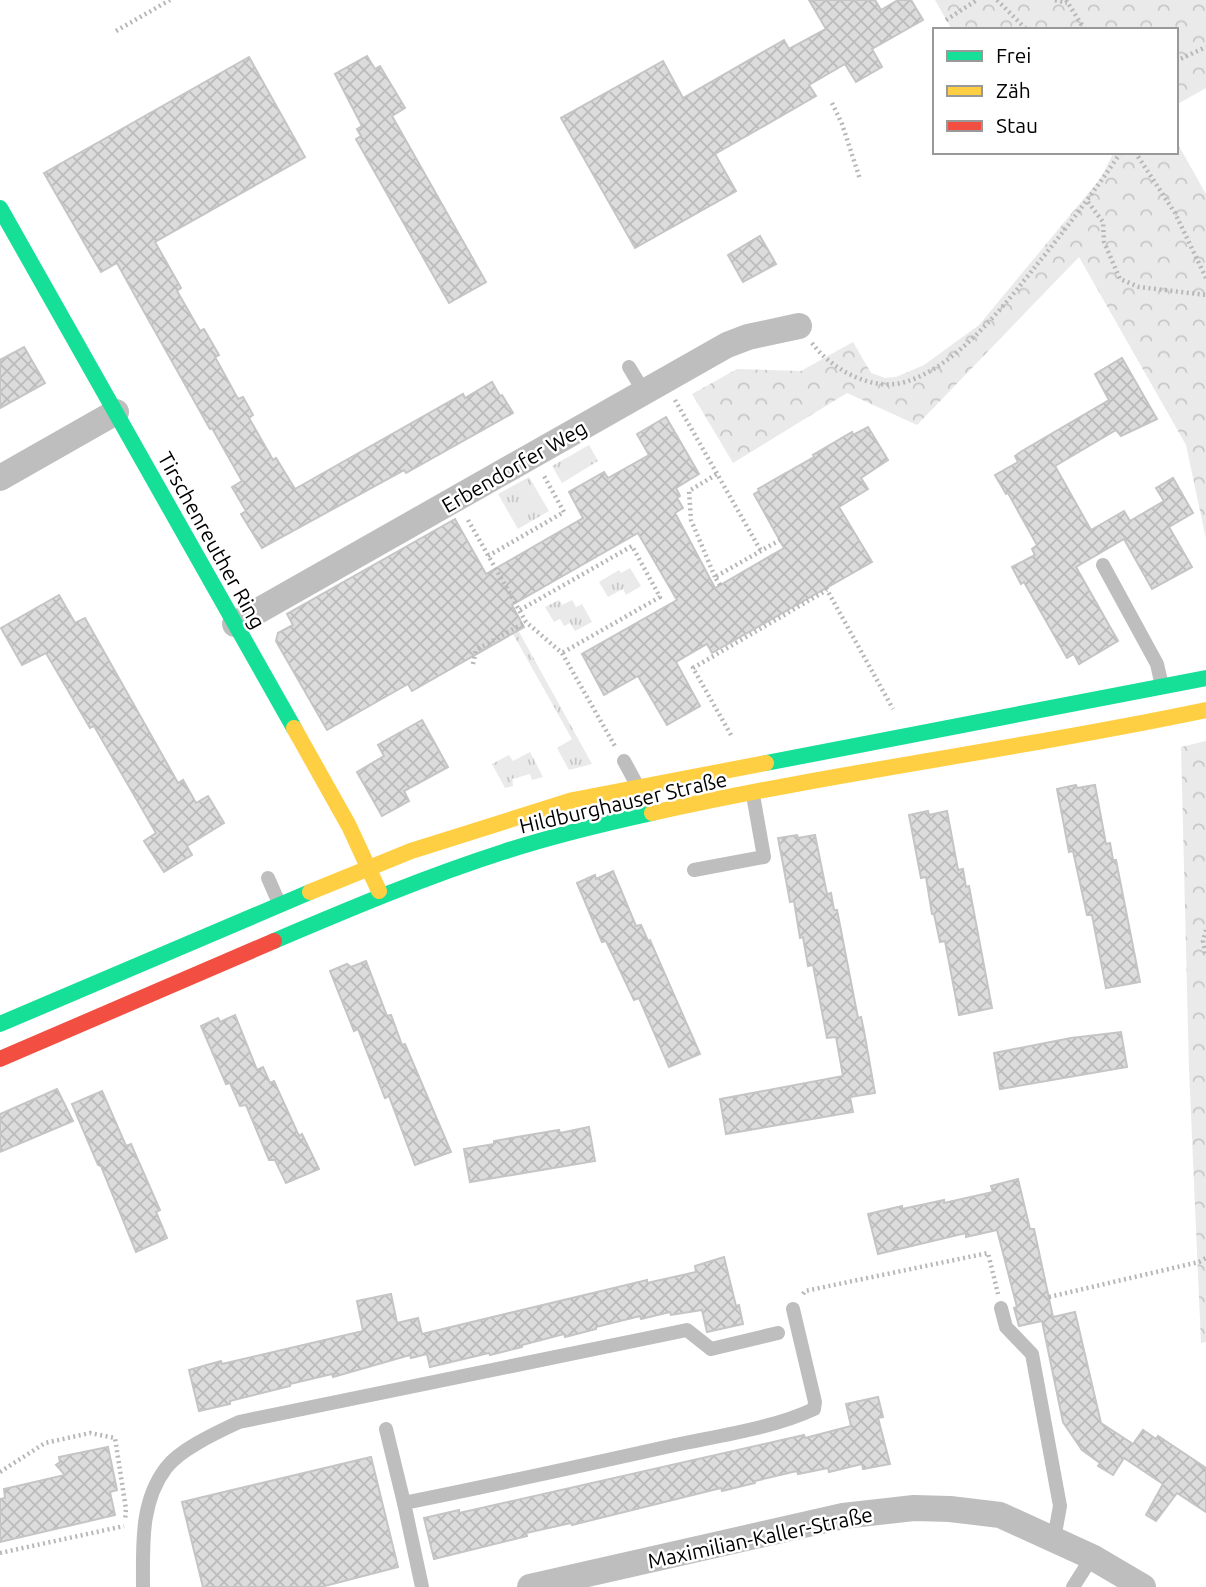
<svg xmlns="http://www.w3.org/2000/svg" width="1206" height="1587" font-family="Ubuntu,sans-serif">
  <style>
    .grass { fill: url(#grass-tufts) }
    .forest { fill: url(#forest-crowns) }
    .building { fill: url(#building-cross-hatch); stroke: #c5c5c5; stroke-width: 2 }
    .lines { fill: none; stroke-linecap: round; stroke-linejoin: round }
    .path { stroke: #b8b8b8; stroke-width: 4.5; stroke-dasharray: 2 3.5; stroke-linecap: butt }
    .lane { stroke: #bebebe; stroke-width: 14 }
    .street { stroke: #bebebe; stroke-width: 26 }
    .fast { stroke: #16e098; stroke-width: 16 }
    .slow { stroke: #ffcf43; stroke-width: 16 }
    .jam { stroke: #f24e42; stroke-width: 16 }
    .labels { text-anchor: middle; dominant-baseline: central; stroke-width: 5; stroke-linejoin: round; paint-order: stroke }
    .street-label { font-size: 21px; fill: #000; stroke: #fff }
  </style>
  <defs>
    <pattern id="grass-tufts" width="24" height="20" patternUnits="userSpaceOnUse" patternTransform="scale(1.75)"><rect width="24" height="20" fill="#eaeaea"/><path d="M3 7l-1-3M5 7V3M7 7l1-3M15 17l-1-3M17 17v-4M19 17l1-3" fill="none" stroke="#c7c7c7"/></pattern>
    <pattern id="forest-crowns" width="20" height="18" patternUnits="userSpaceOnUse" patternTransform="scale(1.75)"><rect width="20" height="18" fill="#eaeaea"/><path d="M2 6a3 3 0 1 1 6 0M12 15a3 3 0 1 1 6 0" fill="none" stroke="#c7c7c7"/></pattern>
    <pattern id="building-cross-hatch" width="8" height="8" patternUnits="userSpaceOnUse" patternTransform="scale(1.75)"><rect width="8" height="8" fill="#dcdcdc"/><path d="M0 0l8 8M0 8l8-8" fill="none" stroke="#bbb"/></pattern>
  </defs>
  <rect width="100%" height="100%" fill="#fff"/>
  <g class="grass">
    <polygon points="589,445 598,461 562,483 552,466"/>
    <polygon points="529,477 549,511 518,529 498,494"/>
    <polygon points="630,568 641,586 626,595 623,589 608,597 599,582 619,570 621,573"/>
    <polygon points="559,600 562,605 572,600 576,607 582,604 592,622 575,631 570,623 564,626 560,619 554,622 545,607"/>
    <polygon points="518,630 592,764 569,770 557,748 572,739 513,634"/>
    <polygon points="530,752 543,777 532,780 530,774 512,779 513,786 505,788 492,764 509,755 513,761"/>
  </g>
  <g class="forest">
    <polygon points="935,0 1206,0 1206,88 1176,105 1176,30 952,30"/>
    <polygon points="1176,141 1206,194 1206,539 1186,445 1079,257 917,425 847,393 733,463 692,394 737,369 801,371 853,342 871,373 885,378 896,377 924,365 979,325 1100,179 1114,152 1176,152"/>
    <polygon points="1206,741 1206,1342 1201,1343 1189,1069 1181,747"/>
  </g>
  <g class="building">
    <polygon points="809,0 875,0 881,10 898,0 911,0 923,20 872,49 882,67 856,82 845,64 809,85 816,96 715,154 736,191 635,248 561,118 663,61 683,98 784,40 789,49 826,29"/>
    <polygon points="367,56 375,69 380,66 405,108 392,116 486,282 449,303 356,139 361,136 357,129 362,126 335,74"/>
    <polygon points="249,57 305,157 155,242 181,288 177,291 200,331 204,329 219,355 215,357 238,399 243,397 253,415 249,418 273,460 276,458 295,489 463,394 465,398 492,382 500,396 502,395 513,413 406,473 404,470 262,548 241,514 246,511 232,487 242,481 212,428 210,429 138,301 117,263 101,272 44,173"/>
    <polygon points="760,236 776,264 743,282 728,255"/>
    <polygon points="24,347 45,383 0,408 0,360"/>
    <polygon points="1122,358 1157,419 1121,436 1116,430 1055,466 1091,530 1124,511 1130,521 1164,501 1156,488 1173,478 1193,513 1169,527 1192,567 1152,589 1124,539 1076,567 1118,641 1079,664 1074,654 1067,658 1024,582 1021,584 1012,567 1035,555 1032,549 1037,545 1008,493 1006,494 995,475 1018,462 1015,456 1022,451 1109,400 1095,374"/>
    <polygon points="666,417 699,474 676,488 680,496 677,498 683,508 675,513 715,588 784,548 754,494 759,491 758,489 814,457 813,455 852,432 853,435 868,427 888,460 861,478 868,489 839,507 872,562 712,653 707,644 676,662 700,706 667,725 638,676 604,695 582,654 677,600 638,533 512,605 524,627 412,691 408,684 327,730 276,641 278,633 293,625 287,614 455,519 486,574 583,518 569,492 604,472 608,478 649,455 637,434"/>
    <polygon points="59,595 75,623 85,618 178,783 183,780 196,803 208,796 224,823 187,846 192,855 164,872 144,841 156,833 94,726 90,728 46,653 22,665 1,628"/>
    <polygon points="422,720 448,767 404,791 409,801 382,816 357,772 384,756 378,745"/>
    <polygon points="1076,785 1077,788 1095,785 1106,844 1110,843 1113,860 1116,860 1140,982 1106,988 1092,915 1087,915 1073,851 1069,852 1057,789"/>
    <polygon points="928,811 929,815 947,811 958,870 963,869 966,887 969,886 992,1008 959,1015 945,941 940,942 934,914 932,914 926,877 921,878 909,815"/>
    <polygon points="797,835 798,838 815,835 827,894 831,893 834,910 837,910 858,1018 861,1017 864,1031 875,1093 850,1097 853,1112 726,1134 720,1099 843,1076 836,1037 827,1038 813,965 808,966 803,937 800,938 794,901 790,902 783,864 778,838"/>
    <polygon points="613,871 636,926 641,925 648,941 650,940 700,1054 669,1067 639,998 634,1000 606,941 602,942 577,883 595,875 596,879"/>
    <polygon points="366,961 387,1016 391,1015 402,1045 405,1044 451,1152 415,1165 389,1096 385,1098 358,1029 354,1031 330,971 347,964 351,967"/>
    <polygon points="235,1015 257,1070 263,1067 270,1083 274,1081 299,1136 302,1134 319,1169 286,1183 275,1160 269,1160 246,1105 240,1106 230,1083 226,1084 201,1026 218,1018 220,1022"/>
    <polygon points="1121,1032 1127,1067 1000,1089 994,1053 1071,1038"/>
    <polygon points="57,1089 73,1121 0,1152 0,1114"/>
    <polygon points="102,1091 126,1146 131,1144 160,1210 156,1212 167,1238 136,1252 101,1166 98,1165 72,1104"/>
    <polygon points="589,1127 595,1161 470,1182 464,1149 494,1144 494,1141 511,1138 559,1130 560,1133"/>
    <polygon points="1018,1179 1030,1229 1034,1229 1053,1317 1075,1312 1101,1423 1133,1444 1143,1430 1156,1439 1158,1436 1206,1468 1206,1512 1177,1493 1156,1521 1146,1515 1163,1484 1124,1458 1113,1475 1098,1466 1100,1463 1082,1450 1063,1422 1042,1321 1019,1326 1014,1308 1017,1307 997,1230 966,1237 966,1233 878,1254 868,1214 902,1206 902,1209 944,1200 944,1203 993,1192 991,1186"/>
    <polygon points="724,1257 736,1306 739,1305 743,1324 707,1332 702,1310 671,1315 670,1312 641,1319 640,1316 596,1327 596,1329 565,1337 564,1334 522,1345 522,1347 490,1355 489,1353 430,1367 427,1354 411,1358 410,1355 333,1377 332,1374 290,1384 290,1386 230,1401 230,1404 199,1411 189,1370 221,1361 222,1364 363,1331 357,1301 391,1294 397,1323 418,1318 422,1334 647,1280 647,1283 696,1272 695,1266"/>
    <polygon points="878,1397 883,1417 878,1418 890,1464 863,1469 862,1464 829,1472 828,1468 798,1474 797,1471 755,1481 755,1483 722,1491 721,1488 572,1525 571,1523 526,1533 527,1536 434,1559 424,1518 459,1510 459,1513 804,1435 805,1438 851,1426 846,1404"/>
    <polygon points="108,1447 117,1490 110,1492 115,1515 0,1542 0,1499 5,1498 4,1489 65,1475 56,1465 60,1462 59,1457"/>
    <polygon points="371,1457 398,1567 321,1587 203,1587 182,1502"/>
  </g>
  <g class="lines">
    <g class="path">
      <polyline points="997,0 1025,28 1030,30"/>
      <polyline points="1055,0 1067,3"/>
      <polyline points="1066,0 1085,30"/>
      <polyline points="946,20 977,0"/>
      <polyline points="116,31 170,0"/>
      <polyline points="1176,61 1206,47"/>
      <polyline points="832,103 842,124 860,179"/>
      <polyline points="1135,152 1175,213 1206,278"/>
      <polyline points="1088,202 1103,222 1104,242 1120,279 1139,287 1206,295"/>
      <path d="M812,343C831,369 872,392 905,382C956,367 1003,307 1035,267C1065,230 1094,192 1121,152"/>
      <polyline points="675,400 761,551"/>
      <polyline points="468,520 526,622 562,653 616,748"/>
      <polyline points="488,556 564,512 544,476"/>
      <polyline points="715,577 691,520 689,491 717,474"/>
      <polyline points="720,585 715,577 780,540"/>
      <polyline points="826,588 893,709"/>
      <polyline points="520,610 632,546 660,597 562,653"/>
      <polyline points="473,664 476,650 526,622"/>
      <polyline points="731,735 693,668 827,590"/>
      <polyline points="1206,930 1203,941 1206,956"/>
      <polyline points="803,1294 805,1291 988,1253 998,1294"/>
      <polyline points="1049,1297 1199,1262 1206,1258"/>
      <polyline points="0,1472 45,1443 90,1433 115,1438 126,1509 125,1521"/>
      <polyline points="0,1553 124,1526"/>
    </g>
    <g class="lane">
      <polyline points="629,367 644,392"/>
      <polyline points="1103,565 1157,664 1162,686"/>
      <polyline points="624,761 637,785"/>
      <polyline points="694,870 764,857 753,795"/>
      <polyline points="268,878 279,903"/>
      <polyline points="1001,1308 1006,1327 1032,1354 1060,1506 1054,1539"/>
      <polyline points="386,1429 404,1503"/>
      <path d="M143,1587C143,1546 140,1502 166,1468C180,1449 218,1432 239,1422L687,1330L711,1349L778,1333"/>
      <path d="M422,1587L404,1503C494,1485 585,1465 675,1445C718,1436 774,1428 814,1409L815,1402L793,1309"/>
      <polyline points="1073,1587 1092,1557"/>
    </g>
    <g class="street">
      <polyline points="0,478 116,412"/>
      <polyline points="235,624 727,345 748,337 799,326"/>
      <polyline points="530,1587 843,1516 914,1508 950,1509 1000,1515 1092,1557 1143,1587"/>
    </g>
    <g class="fast">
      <polyline points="0,208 294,728"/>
      <polyline points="766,763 1206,678"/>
      <path d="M274,941C349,909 425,877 503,852C552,836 602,824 652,813"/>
      <polyline points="0,1024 310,892"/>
    </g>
    <g class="slow">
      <polyline points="294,728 349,826 379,891"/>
      <path d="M652,813C835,772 1022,749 1206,710"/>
      <polyline points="310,892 411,851 573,800 766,763"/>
    </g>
    <polyline class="jam" points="0,1059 274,941"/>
  </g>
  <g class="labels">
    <g class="street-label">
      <text transform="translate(514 466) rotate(-30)">Erbendorfer Weg</text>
      <text transform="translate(212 540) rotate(61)">Tirschenreuther Ring</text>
      <text transform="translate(623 802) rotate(-13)">Hildburghauser Straße</text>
      <text transform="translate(760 1537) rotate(-12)">Maximilian-Kaller-Straße</text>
    </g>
  </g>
  <rect x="933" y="28" width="245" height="126" fill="#ffffff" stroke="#999999" stroke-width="2"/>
  <rect x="947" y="51" width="35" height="10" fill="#16e098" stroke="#999999" stroke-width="2"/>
  <text x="996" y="63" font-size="21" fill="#000000">Frei</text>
  <rect x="947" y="86" width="35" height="10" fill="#ffcf43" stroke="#999999" stroke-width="2"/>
  <text x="996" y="98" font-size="21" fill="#000000">Zäh</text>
  <rect x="947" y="121" width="35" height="10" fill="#f24e42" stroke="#999999" stroke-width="2"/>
  <text x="996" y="133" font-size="21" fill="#000000">Stau</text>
</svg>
